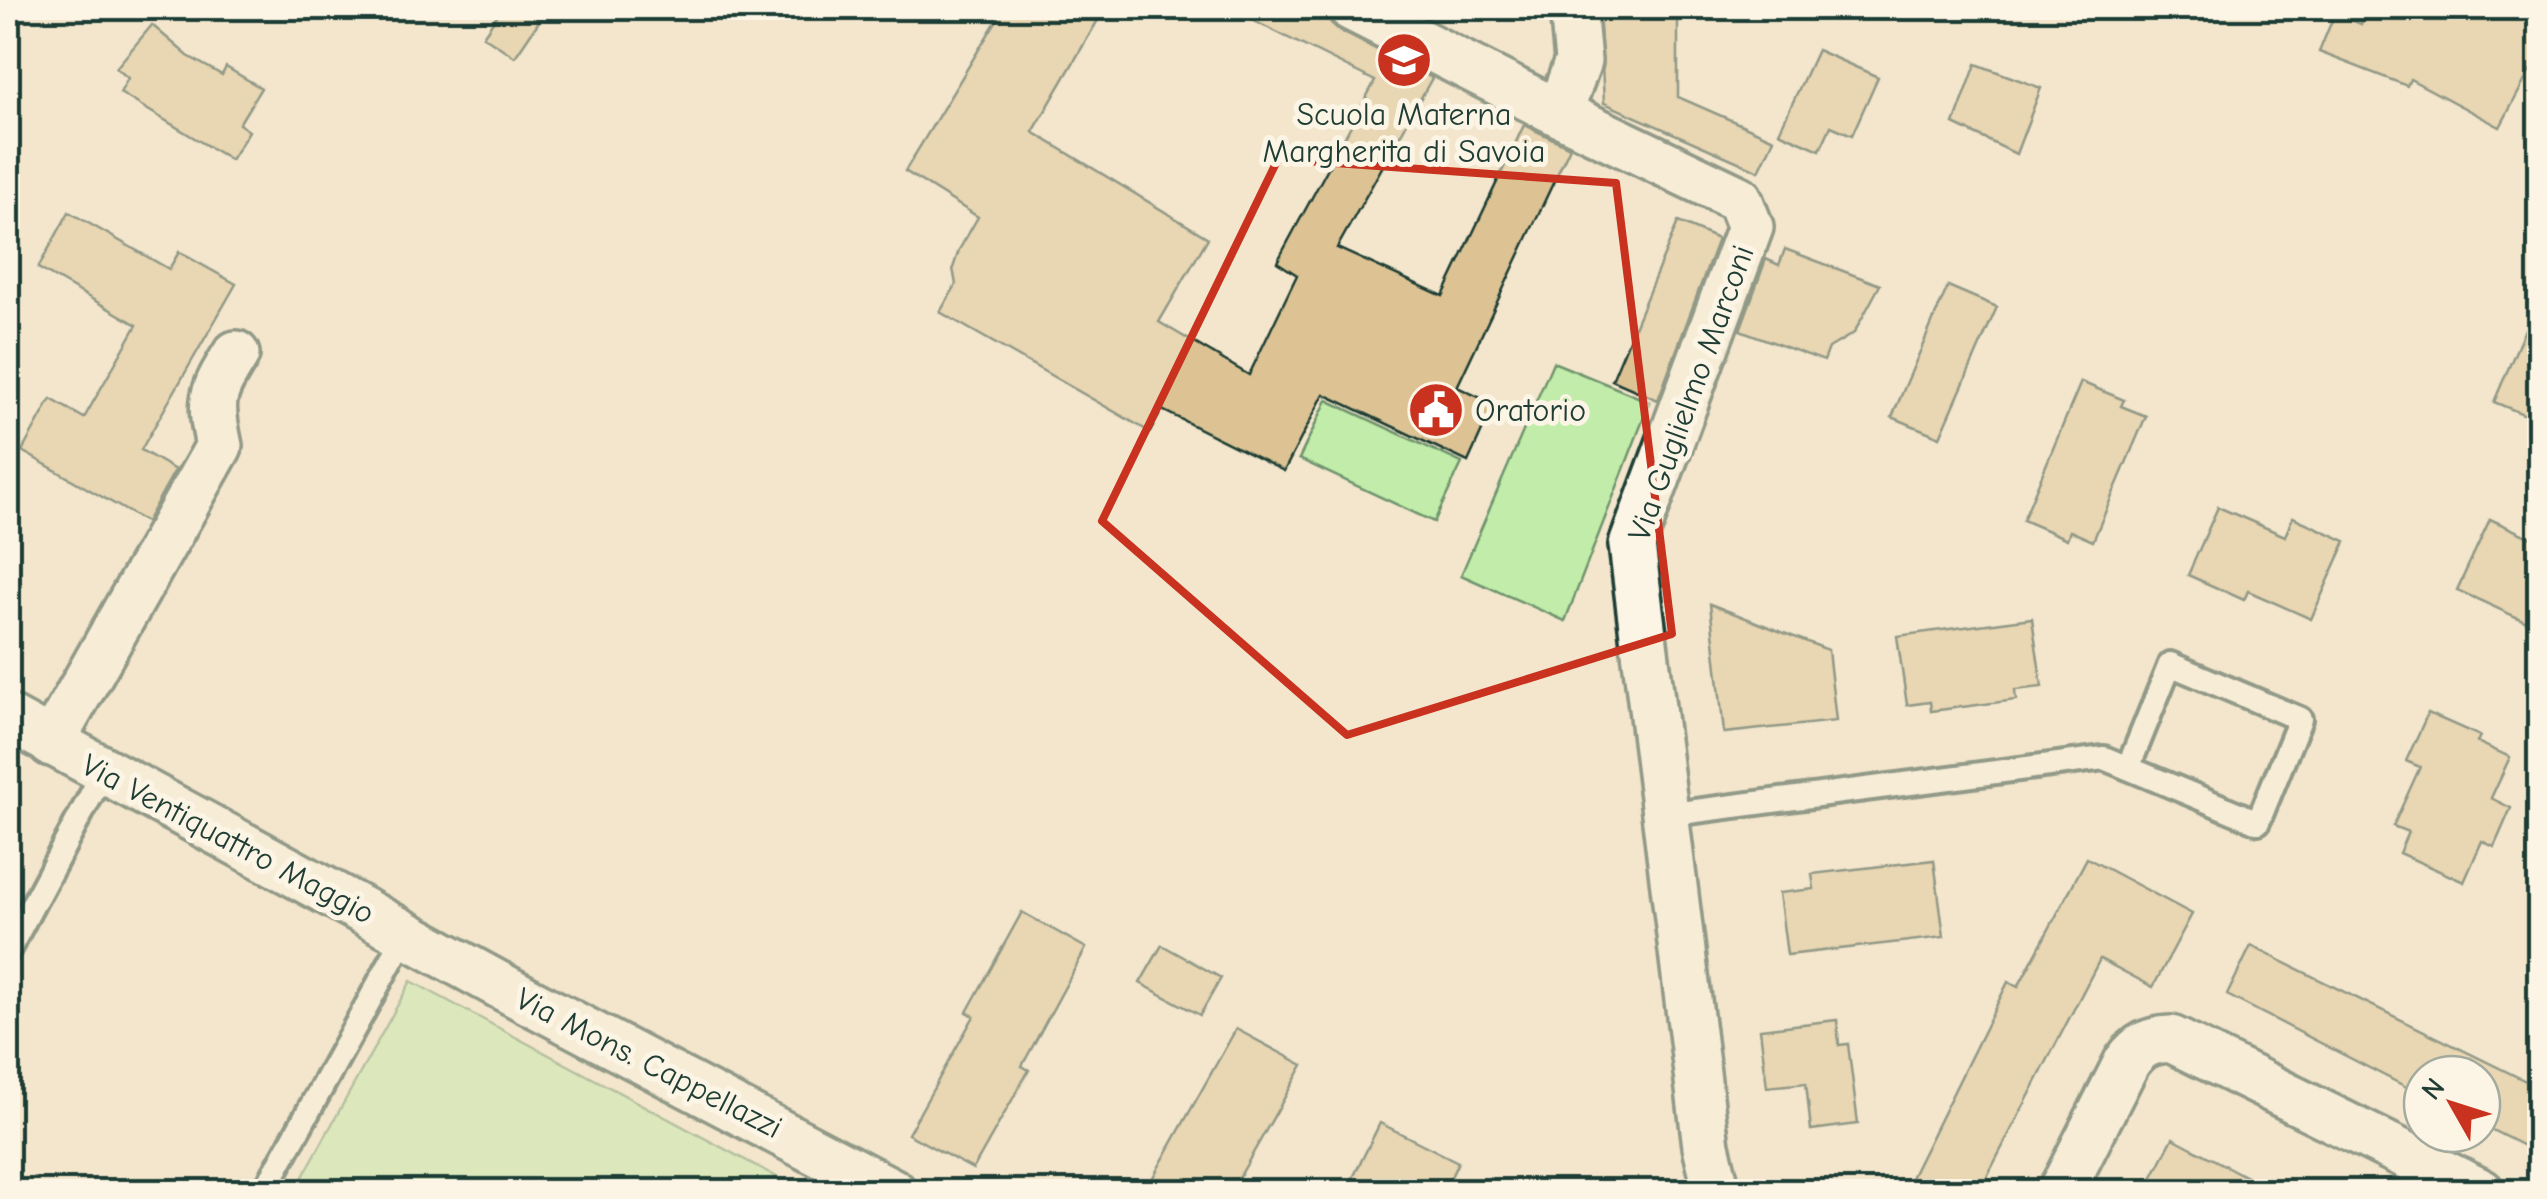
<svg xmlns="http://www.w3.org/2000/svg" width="2547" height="1199" font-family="'Comic Neue',sans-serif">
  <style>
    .green { fill: #c1eca9; stroke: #70946e; stroke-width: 2.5 }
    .building { fill: #ddc393; stroke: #1f3d34; stroke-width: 2.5 }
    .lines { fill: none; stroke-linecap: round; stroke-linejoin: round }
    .lane-casing { stroke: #1f3d34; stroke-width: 30 }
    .street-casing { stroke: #1f3d34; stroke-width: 52 }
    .lane { stroke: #fcf5e5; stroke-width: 22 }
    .street { stroke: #fcf5e5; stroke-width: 45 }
    .marked { fill: none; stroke: #c8321e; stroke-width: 8; stroke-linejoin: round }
    .labels { text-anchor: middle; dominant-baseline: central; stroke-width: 10; stroke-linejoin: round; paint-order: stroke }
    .poi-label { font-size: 32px; fill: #1f3d34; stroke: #fcf5e5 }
    .street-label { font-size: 32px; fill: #1f3d34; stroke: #fcf5e5 }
  </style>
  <rect width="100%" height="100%" fill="#f3e6cc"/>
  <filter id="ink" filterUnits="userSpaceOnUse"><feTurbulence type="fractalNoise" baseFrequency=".01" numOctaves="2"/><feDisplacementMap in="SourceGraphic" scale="20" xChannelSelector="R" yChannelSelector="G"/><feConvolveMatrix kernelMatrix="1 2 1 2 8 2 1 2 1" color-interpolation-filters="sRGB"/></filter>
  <g filter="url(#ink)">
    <g class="green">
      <polygon points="1553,362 1650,402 1565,621 1461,575"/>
      <polygon points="1327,400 1462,463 1434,522 1299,459"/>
      <polygon points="411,981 803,1191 295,1191"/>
    </g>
    <g class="building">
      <polygon points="502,8 548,8 515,57 483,36"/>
      <polygon points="1004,8 1105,8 1033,132 1208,238 1159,322 1249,375 1297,275 1277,262 1375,81 1228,8 1317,8 1327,12 1331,23 1340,31 1432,78 1337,248 1443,296 1524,125 1570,147 1457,387 1494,404 1468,462 1324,394 1284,471 1162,410 1150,432 940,312 956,285 953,268 959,250 978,217 905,171"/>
      <polygon points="1599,8 1678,8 1678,97 1774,139 1759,171 1604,103"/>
      <polygon points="2368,8 2540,8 2540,52 2500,127 2410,79 2407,86 2319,52 2335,13 2361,24"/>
      <polygon points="152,25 188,56 222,75 226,67 261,88 239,124 249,131 231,160 120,93 128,78 116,68"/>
      <polygon points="1817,50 1878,77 1852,135 1831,126 1820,150 1779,132"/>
      <polygon points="1976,64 2041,88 2016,154 1954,124"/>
      <polygon points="69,212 169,269 179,252 236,284 141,450 175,470 146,522 22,451 51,399 84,418 137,325 38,268"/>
      <polygon points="1678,222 1718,239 1658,400 1612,380"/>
      <polygon points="1785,249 1880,285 1854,333 1829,348 1824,361 1740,330 1766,259 1779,265"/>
      <polygon points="1948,286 1997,307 1940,437 1892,417"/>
      <polygon points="2540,294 2540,421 2494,402"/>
      <polygon points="2081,382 2124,400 2121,406 2146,416 2093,541 2070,531 2067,539 2023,520"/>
      <polygon points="2218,507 2285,536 2293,517 2346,541 2311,619 2248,591 2244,600 2188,575"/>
      <polygon points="2490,519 2540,542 2540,628 2457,590"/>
      <polygon points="1710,604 1828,650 1836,721 1724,733"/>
      <polygon points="2032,618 2042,687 2015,690 2016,700 1931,711 1930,702 1907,705 1897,636"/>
      <polygon points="2428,713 2480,736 2477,742 2510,757 2491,798 2511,808 2494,847 2482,841 2464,882 2399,853 2408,832 2393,826 2420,767 2406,761"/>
      <polygon points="2087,858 2192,914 2153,987 2100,959 1979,1192 1904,1192 2008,982 2018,987"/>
      <polygon points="1934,860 1944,937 1787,955 1779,893 1814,889 1812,874"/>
      <polygon points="1022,912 1086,948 1022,1066 1029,1070 973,1169 908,1134 974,1016 967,1012"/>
      <polygon points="1162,945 1221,978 1200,1015 1140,983"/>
      <polygon points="2251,946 2540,1088 2540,1154 2482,1125 2482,1074 2422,1074 2422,1095 2227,995"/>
      <polygon points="1837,1020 1839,1045 1848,1044 1858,1124 1811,1130 1806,1083 1767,1087 1760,1029"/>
      <polygon points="1236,1029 1303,1065 1231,1192 1175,1192 1152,1179"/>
      <polygon points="1380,1123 1458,1162 1444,1192 1346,1192"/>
      <polygon points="2173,1138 2275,1192 2145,1192"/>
    </g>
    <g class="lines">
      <g class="lane-casing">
        <g id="lane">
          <polyline points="1665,815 2104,758 2258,822 2300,719 2170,664 2128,768"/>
          <polyline points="8,951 104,771"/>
          <polyline points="264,1192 406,934"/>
        </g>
      </g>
      <g class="street-casing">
        <g id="street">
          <polyline points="1352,8 1559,113 1739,199 1750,227 1632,545 1706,1146 1717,1192"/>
          <polyline points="1559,113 1578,61 1573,8"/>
          <polyline points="8,718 527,1000 893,1192"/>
          <path d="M51,743L219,446C209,400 211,394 236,354"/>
          <path d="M2061,1192L2127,1062C2139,1045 2150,1040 2171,1039L2481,1192"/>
        </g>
      </g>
      <use href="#lane" class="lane"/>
      <use href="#street" class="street"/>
    </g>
  </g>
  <path d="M0 0H2547V1199H0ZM1278,159L1616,183L1672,634L1347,735L1102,521Z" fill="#f3e6cc" fill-opacity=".55" fill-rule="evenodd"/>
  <path class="marked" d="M1278,159L1616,183L1672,634L1347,735L1102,521Z"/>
  <defs>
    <g id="school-disc" transform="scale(2.875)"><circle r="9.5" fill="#c8321e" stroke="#fcf5e5"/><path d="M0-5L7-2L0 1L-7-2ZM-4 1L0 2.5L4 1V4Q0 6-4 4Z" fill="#fff"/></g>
    <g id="civic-disc" transform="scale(2.875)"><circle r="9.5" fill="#c8321e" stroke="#fcf5e5"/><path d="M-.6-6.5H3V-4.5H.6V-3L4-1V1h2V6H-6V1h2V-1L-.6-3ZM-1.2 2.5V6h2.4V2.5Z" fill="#fff"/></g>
  </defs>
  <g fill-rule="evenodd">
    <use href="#school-disc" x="1404" y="60"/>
    <use href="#civic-disc" x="1436" y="410"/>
  </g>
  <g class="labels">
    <g class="poi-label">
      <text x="1404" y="114">Scuola Materna<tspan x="1404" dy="37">Margherita di Savoia</tspan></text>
      <text x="1475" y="410" text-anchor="start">Oratorio</text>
    </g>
    <g class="street-label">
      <text transform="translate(1691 393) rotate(-70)">Via Guglielmo Marconi</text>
      <text transform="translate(228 839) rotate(28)">Via Ventiquattro Maggio</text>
      <text transform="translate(649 1063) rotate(27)">Via Mons. Cappellazzi</text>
    </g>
  </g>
  <rect width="2547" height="1199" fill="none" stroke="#fcf5e5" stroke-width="40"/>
  <rect x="20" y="20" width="2507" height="1159" fill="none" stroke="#1f3d34" stroke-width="4" filter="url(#ink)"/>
  <g transform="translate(2452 1104) rotate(309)"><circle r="48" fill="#fcf5e5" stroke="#a4ab9e" stroke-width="2.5"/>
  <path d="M0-8L18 38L0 25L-18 38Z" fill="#c8321e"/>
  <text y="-15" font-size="28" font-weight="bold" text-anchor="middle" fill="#1f3d34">N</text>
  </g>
</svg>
